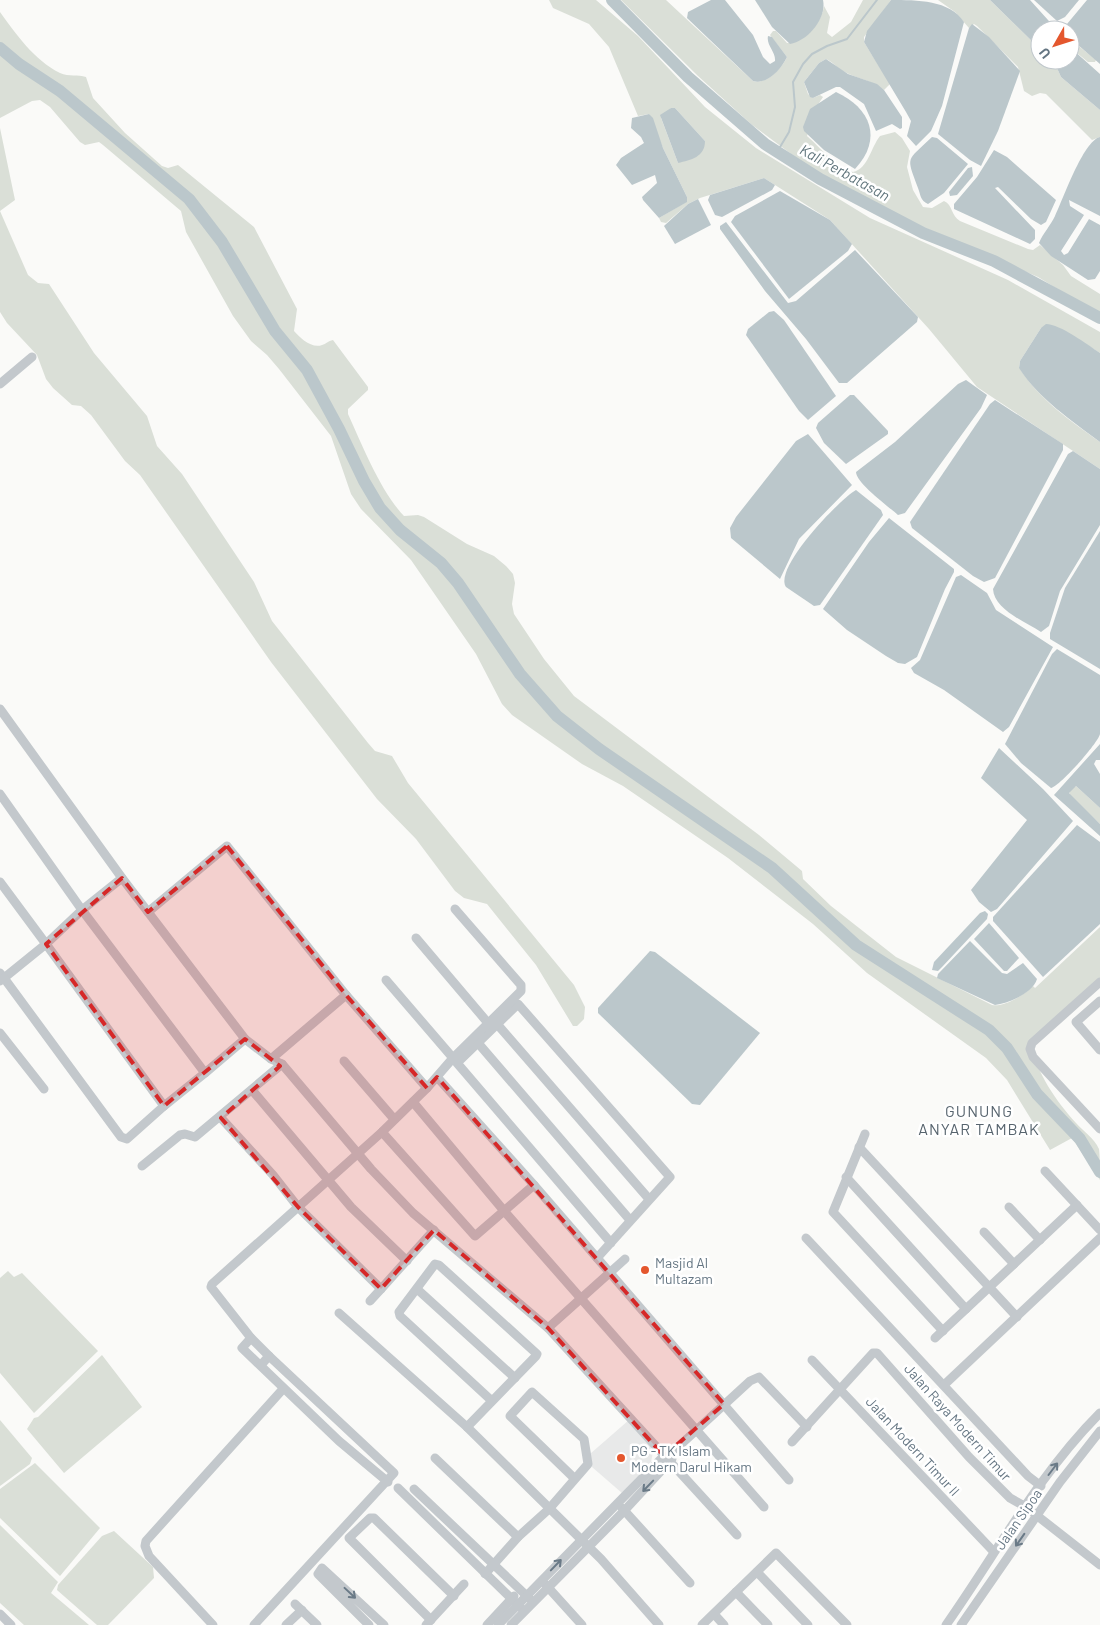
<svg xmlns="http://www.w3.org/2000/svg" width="1100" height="1625" font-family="Barlow,sans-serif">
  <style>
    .built { fill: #e8e9e9 }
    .green { fill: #dadfd7; fill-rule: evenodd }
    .water { fill: #bbc7cb }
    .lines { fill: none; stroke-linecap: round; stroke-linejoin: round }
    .stream { stroke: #bbc7cb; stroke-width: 2 }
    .river { stroke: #bbc7cb; stroke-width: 12 }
    .minor { stroke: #c3c8cc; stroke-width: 9 }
    .oneway { stroke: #6a7a87 }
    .marked { fill: #d62828; fill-opacity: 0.2; stroke: #d62828; stroke-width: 4; stroke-dasharray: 10 6; stroke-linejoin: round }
    .poi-dot { fill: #e4572e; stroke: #fff; stroke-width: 2 }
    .labels { text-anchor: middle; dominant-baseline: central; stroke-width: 5; stroke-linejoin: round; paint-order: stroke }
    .poi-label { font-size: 14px; fill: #657683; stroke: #fff; text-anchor: start }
    .street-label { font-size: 14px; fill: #657683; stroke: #fff }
    .water-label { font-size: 15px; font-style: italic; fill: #60757c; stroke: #fff }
    .quarter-label { font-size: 16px; letter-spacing: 1px; fill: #57646e; stroke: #fff }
  </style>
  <rect width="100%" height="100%" fill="#fafaf8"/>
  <polygon class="built" points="629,1420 654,1447 651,1462 622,1493 592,1467 590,1454"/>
  <g class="green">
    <path d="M549,0H596L638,36L705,107L756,148L870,218L1008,280L1100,332V353L1081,341L1041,328L1020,361L1019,367C1037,398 1072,422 1100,442V469L977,387L929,329L830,220L764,178L700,198L688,204L666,223L661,222L659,218L686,202L687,197L663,148L649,114L638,116L609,47L589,24L553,8ZM671,108H675L705,141L678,163L661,118Z"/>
    <path d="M621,0H666L753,81C767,85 782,68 787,57L770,35L773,31H776L787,43C804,43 822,22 824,6L830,17L827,33L832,37L851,22L863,0H891L864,37V42L890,84L884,90C872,80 857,79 843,71C837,68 833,62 826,59L819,63L804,82L808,94L813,98L820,95L823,97L819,103L807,136C820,147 836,168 853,172C868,169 871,147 880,136L895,132L902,138L910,151L907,167L913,190L923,207L932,208L944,201C953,205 951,216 960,221L1028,249L1033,250L1040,245L1063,265L1071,276L1100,294V315L1038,277L900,217L829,180L806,165L751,124L698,76Z"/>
    <polygon points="938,0 990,0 1040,49 1040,60 1063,60 1057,68 1061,77 1100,110 1100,137 1092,140 1046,94 1040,93 1032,96 1024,91 1018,67 977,26 974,24 969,28 955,12"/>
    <path d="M0,12C16,34 34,60 60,73C69,77 78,74 86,77L93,98L125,133L162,166L168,168L178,165L254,227L297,309L294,331C300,338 312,349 322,345C326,344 328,341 333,340L368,387V390L348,409V414C362,445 381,492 404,516L418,515L424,517L467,544L494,556L506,566L513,574L515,583L512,604L514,614L544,659L574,696L759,835L802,871L803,879L831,906L896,957L992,1005C1005,1007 1024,995 1033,986L1035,988L1100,927V982L1032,1043C1035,1072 1057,1102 1076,1123C1084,1132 1094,1138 1099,1149C1100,1157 1100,1171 1100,1180L1072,1138L1050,1150L1007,1080L986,1058L867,973L813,924L728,858L623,786L582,764L512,715L502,704L476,654L411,560L361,509L351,494L331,436L279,369L267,355L251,341L233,316L186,232L181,211L103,145L99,142L85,145L80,142L50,107L40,100L32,101L0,118Z"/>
    <polygon points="1070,39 1096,60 1095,62 1088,62 1072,49 1070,50"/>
    <polygon points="0,128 15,200 0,211 28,275 38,283 49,284 94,353 147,416 157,446 182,474 254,582 272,621 368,743 375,751 392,756 408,783 574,985 585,1007 584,1019 577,1026 573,1026 536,965 487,904 464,898 455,891 416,839 377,799 271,662 140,475 125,461 91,415 81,406 72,405 53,388 46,379 37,355 7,323 0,312"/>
    <polygon points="1076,786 1100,808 1100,824 1070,796 1069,790"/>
    <polygon points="8,1271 14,1277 22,1273 98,1351 34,1413 0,1373 0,1278"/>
    <polygon points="102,1355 142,1407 64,1473 27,1429 34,1418 38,1417"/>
    <polygon points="0,1420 32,1458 30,1464 0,1486"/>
    <polygon points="35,1463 100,1528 60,1576 0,1518 0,1489"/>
    <polygon points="0,1525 58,1582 51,1593 89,1625 24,1625 0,1603"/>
    <polygon points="114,1531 153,1567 154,1578 108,1625 97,1625 57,1590 58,1585 102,1536"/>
  </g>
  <g class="water">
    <path d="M711,0H725L753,35L763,57L770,64L775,61C776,52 766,45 768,36L772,37L787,57C781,69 768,85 753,81L687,18L688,12Z"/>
    <path d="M755,0H823C827,18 808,41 790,44L772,27Z"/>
    <path d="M891,0C917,0 950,0 964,22L942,106L931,131L916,146L907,136L911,121L906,112L864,42L867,31Z"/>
    <polygon points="990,0 1030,0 1057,30 1040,30 1040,49"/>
    <polygon points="1034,0 1079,0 1065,17 1057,21"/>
    <polygon points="1087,0 1100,0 1100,64 1070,38 1070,30 1065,30 1067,24"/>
    <polygon points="972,24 989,37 1020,71 998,131 981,166 970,160 938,134 969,28"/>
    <polygon points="1072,49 1100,74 1100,110 1061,77 1057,68 1063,60 1070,60 1070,50"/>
    <polygon points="826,59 848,74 877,84 884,90 902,117 902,128 900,129 892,124 876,131 864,104 840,87 836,87 813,98 810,97 804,82 819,63"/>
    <path d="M836,92C871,108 883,139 855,169L824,150L804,131L803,127L810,109Z"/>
    <path d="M671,108H675L705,141C705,157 691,160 678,163L660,115Z"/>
    <polygon points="649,114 653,118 663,148 687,197 687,202 659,218 643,200 642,197 657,183 655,175 632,185 616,165 621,158 644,143 641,137 631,128 632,118"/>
    <path d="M932,137L937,138L968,164L944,193L928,204C920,200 921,196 918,188C906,155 906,162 932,137Z"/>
    <path d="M1100,137V216L1069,200L1070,206L1084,215L1061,251L1064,255L1068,253L1089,219L1100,225V271L1095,279L1088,280L1051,256L1039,243C1043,233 1051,225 1055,216C1063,200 1083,141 1100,137Z"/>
    <polygon points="994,150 1007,157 1056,200 1046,222 1041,225 1031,219 998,187 995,188 1035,230 1035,239 1030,244 954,209 954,204 977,177"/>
    <polygon points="972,167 973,176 957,195 950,196 949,192 968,168"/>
    <polygon points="764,178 775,185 772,190 722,217 715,215 708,200 710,195"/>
    <polygon points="780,191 830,220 852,244 848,251 789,299 731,222 735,216"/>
    <polygon points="698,199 711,225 675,244 664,226 688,204"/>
    <polygon points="726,222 788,303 796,301 855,250 918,317 917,322 847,383 839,383 806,339 765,291 720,229 720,226"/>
    <polygon points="774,311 784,320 836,396 808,420 799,411 746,335 748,329 769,312"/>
    <path d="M1046,324C1060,324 1088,345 1100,353V442C1072,421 1038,398 1019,368L1020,361L1041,328Z"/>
    <path d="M966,380L987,395L981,408L905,513L898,515C888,506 856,483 856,472L895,442L958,384Z"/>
    <polygon points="850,395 854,395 888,431 888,434 846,464 824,443 816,428 818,423"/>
    <polygon points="995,400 1063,444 1063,450 995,578 984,582 973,576 912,528 910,522 990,404"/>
    <polygon points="808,434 852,485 799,539 780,579 731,538 730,528 736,517 796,441"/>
    <path d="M1073,451L1100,469V525L1060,591L1049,626L1041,632C1025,622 994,609 993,589L1068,454Z"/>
    <path d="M856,490L881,510L883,515L820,605L814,606L786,587C773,568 840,499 856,490Z"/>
    <polygon points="889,518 954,569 954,572 945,589 917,657 905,664 898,663 886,656 847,630 823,609 869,542"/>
    <polygon points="1100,531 1100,669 1050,639 1050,633 1065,588"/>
    <polygon points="961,575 987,593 996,610 1053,647 1009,727 1003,732 944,690 914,673 911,668 920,660 956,577"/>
    <path d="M1057,649L1100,675C1100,693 1100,716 1100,734C1098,743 1060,786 1051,788L1021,763L1005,744L1052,654Z"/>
    <polygon points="1100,744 1100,760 1096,760 1094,764 1100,774 1100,808 1076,786 1069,793 1100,824 1100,836 1054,795"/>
    <polygon points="999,748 1043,789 1073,821 997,909 991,912 979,902 971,890 1027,820 981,778"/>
    <polygon points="1077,825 1100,842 1100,924 1043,977 993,921 993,917"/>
    <polygon points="985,911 988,914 987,919 942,967 938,971 932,970 934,962 980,913"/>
    <polygon points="989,923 1019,958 1007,971 1004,971 974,939"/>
    <path d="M970,941L1002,973L1007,974L1023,963L1037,979C1033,993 1009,1003 995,1005L937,978L938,974Z"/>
    <polygon points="650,951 655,952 760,1033 700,1105 692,1104 598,1013 598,1008"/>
  </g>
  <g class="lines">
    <polyline class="stream" points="777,152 789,132 795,107 793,82 803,64 812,54 827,46 847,39 877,0"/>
    <g class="river">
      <polyline points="612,0 688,77 765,144 820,179 923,233 994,261 1100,318"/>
      <polyline points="0,48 19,64 60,91 189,199 222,242 275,331 307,370 339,429 364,481 380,508 400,530 441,563 458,583 520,674 557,716 599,749 772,868 856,945 989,1030 1007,1048 1037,1094 1080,1139 1100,1172"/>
    </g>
    <g class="minor">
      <polyline points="0,384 32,357"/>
      <polyline points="0,709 122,878 245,1039 271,1059 282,1064 371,1169 413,1213 548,1328 737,1535"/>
      <polyline points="0,794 82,910 122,878"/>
      <polyline points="0,882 46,944 82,910 205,1073 245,1039"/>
      <polyline points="148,912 227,846 346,995 427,1088"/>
      <polyline points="416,938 488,1023"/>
      <polyline points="0,973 4,978 46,944 164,1106 205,1073"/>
      <polyline points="386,980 453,1058"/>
      <polyline points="0,981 4,978 121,1137 127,1139 164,1106"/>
      <polyline points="1100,982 1032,1043 1030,1049 1033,1057 1100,1129"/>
      <polyline points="1100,1001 1076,1022 1100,1050"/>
      <polyline points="497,1024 649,1199"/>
      <polyline points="0,1033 44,1089"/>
      <polyline points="478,1043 630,1220"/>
      <polyline points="271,1059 346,995"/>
      <polyline points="344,1061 394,1119"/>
      <polyline points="437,1077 534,1185 789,1480"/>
      <polyline points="252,1090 351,1207 407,1261"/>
      <polyline points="413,1102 505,1212 764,1507"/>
      <polyline points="221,1118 273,1175 298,1207 381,1289 434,1230"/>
      <polyline points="382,1132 475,1236 534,1185"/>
      <polyline points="865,1134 833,1212 943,1331"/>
      <polyline points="859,1147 1017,1317"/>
      <polyline points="142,1166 180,1135 185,1134 195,1137 282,1064"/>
      <polyline points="1045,1171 1100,1230"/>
      <polyline points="846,1177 966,1309"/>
      <polyline points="1009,1207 1040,1240"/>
      <polyline points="984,1232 1014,1264"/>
      <polyline points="806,1238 1028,1476 1041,1486"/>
      <polyline points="597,1258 670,1177 518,1004 457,1063 611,1243"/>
      <polyline points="417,1289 515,1378"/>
      <polyline points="370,1301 381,1289"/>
      <polyline points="339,1313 467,1427 601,1559 659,1625"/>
      <polyline points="548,1328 625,1259"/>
      <polyline points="251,1338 242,1348 339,1441 388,1482"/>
      <polyline points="935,1338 1077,1205"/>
      <polyline points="812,1360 994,1552"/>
      <polyline points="261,1365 269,1356 251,1338 211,1287 212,1284 382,1132 427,1088 453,1058 521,991 521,985 455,909"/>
      <polyline points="944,1385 1100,1238"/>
      <polyline points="467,1427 536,1356 537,1354 439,1265 435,1264 399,1312 400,1316 492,1401"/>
      <polyline points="792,1442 873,1353 877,1353 969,1457 1010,1498 1026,1507 1100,1565"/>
      <polyline points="435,1458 518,1537"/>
      <polyline points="398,1488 521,1608"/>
      <polyline points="414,1489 530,1599"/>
      <polyline points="622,1508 690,1583"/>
      <polyline points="757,1572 808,1625"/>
      <polyline points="485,1574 518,1537 549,1509 588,1464 584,1439 532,1392 510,1416 574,1478"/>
      <polyline points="545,1584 582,1625"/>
      <polyline points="736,1592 768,1625"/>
      <polyline points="295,1604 317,1625"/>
      <polyline points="0,1614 11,1625"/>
      <polyline points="714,1614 724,1625"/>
      <polyline points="431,1620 349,1538 370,1518 374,1518 454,1596"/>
      <polyline points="213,1625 149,1556 145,1546 146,1541 283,1389"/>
      <polyline points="254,1625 394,1473 269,1356"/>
      <polyline points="286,1625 302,1610"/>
      <polyline points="369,1625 318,1574 322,1568 384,1625"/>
      <polyline points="426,1625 464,1584"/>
      <polyline points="487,1625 514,1596"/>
      <polyline points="498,1625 664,1456 678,1447 750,1381 759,1377 807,1427"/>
      <polyline points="511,1625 624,1511 672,1459"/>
      <polyline points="702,1625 776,1553 847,1625"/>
      <path d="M946,1625C996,1554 1038,1475 1100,1413"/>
      <polyline points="961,1625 1060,1482 1100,1431"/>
    </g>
  </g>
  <defs><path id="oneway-shaft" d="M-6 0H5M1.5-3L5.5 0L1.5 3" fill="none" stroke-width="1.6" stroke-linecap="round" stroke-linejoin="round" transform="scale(1.25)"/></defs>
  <g class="oneway">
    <use href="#oneway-shaft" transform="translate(1053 1469) rotate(-53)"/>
    <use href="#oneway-shaft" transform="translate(648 1486) rotate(134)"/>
    <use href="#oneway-shaft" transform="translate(1020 1540) rotate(125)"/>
    <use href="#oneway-shaft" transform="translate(556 1565) rotate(-46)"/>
    <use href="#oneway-shaft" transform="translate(350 1593) rotate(43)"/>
  </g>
  <path class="marked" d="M227,846L346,995L427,1088L437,1077L724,1404L664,1456L548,1328L434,1230L381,1289L298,1207L221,1118L280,1066L245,1039L164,1106L46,944L122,878L148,912Z"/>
  <g class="poi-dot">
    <circle cx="645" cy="1270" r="5"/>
    <circle cx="621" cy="1458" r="5"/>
  </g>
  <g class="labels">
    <g class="poi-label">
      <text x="655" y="1262">Masjid Al<tspan x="655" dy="16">Multazam</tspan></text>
      <text x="631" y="1450">PG - TK Islam<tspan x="631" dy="16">Modern Darul Hikam</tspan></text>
    </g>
    <g class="street-label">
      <text transform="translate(958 1422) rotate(48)">Jalan Raya Modern Timur</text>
      <text transform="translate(913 1446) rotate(47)">Jalan Modern Timur II</text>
      <text transform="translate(1018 1519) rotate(-55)">Jalan Sipoa</text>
    </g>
    <g class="water-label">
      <text transform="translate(845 172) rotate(29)">Kali Perbatasan</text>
    </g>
    <g class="quarter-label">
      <text x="979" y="1110">GUNUNG<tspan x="979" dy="18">ANYAR TAMBAK</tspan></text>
    </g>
  </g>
  <g transform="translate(1055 45) rotate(231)"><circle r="24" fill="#ffffff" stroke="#c1c8cd"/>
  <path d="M0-4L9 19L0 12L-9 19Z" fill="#e4572e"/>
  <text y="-8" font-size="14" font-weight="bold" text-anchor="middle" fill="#657683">U</text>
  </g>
</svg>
